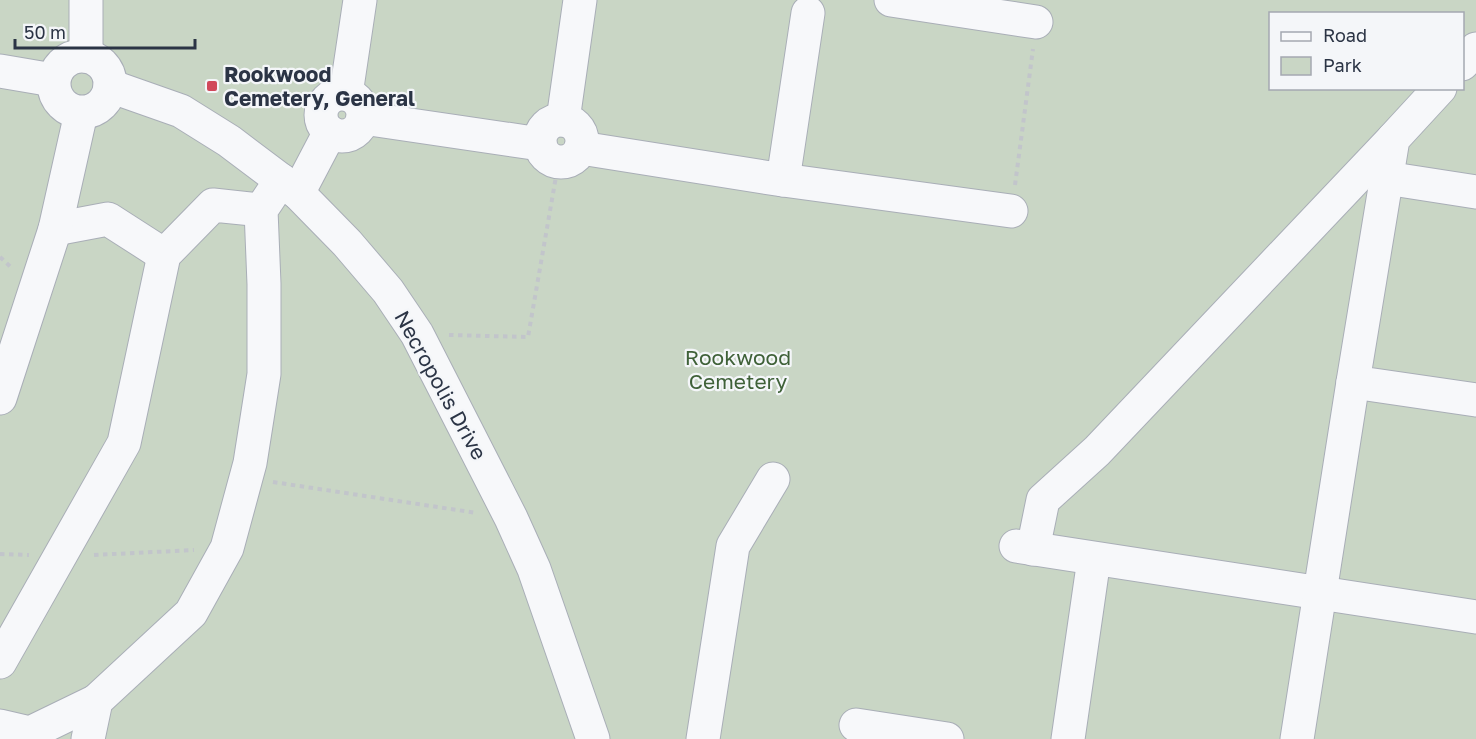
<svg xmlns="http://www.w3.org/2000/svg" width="1476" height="739" font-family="'Golos Text',sans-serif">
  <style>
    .green { fill: #c9d6c5; fill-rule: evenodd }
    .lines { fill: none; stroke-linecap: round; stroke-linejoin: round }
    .minor-casing { stroke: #a9aeb7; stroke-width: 35 }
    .path { stroke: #c2c5cb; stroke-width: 4; stroke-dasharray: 4.5 4.5; stroke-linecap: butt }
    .minor { stroke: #f7f8fa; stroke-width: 33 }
    .poi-dot { fill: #d1495b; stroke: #f4f6f9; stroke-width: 2 }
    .labels { text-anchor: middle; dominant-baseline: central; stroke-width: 4.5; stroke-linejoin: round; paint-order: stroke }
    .poi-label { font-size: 21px; font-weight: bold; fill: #2b3445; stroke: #f4f6f9; text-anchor: start }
    .park-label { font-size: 21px; fill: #3f6138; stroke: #f4f6f9 }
    .street-label { font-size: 21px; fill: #2b3445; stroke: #f4f6f9 }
  </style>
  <rect width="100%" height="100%" fill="#e4e7ec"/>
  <path class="green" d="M0,0H1476V739H0ZM1270,14H1462V88H1270Z"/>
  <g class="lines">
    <g class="minor-casing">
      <g id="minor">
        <polyline points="86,0 86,56"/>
        <polyline points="891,0 1036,22"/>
        <circle cx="82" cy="84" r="28"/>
        <polyline points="1462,64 1476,49"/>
        <polyline points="0,71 53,80"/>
        <polyline points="110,86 181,111 229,141 298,193 347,243 388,291 417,334 511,518 534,569 593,739"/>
        <polyline points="1440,88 1393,139 1353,382 1476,400"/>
        <polyline points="346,94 360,0"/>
        <circle cx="342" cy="115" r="21"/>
        <polyline points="363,118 540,144"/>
        <polyline points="563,120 580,0"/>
        <circle cx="561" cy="141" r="21"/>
        <polyline points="581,148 783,180 808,13"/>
        <polyline points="1386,178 1476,192"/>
        <polyline points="783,180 1011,211"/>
        <polyline points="298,193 330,132"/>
        <polyline points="55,229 108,219 164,255"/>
        <polyline points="0,398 55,229 81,113"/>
        <polyline points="1016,546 1476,617"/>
        <polyline points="1033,549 1043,500 1097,451 1393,139"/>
        <polyline points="0,662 124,443 164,255 213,205 261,210"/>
        <polyline points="856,725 947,739"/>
        <polyline points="0,726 30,733 96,701"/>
        <polyline points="88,739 96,701 191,613 227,548 250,463 264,374 264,284 261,210 281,180"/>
        <polyline points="703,739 733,546 773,479"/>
        <polyline points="1068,739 1094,559"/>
        <polyline points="1297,739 1353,382"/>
      </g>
    </g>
    <g class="path">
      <polyline points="1015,185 1033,49"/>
      <polyline points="0,257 13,269"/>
      <polyline points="449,335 528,337 558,165"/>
      <polyline points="273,482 477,513"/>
      <polyline points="0,554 29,555"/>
      <polyline points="94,555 194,550"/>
    </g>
    <use href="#minor" class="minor"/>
  </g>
  <rect class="poi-dot" x="206" y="80" width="12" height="12" rx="3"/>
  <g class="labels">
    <g class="poi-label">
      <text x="224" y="74">Rookwood<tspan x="224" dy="24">Cemetery, General</tspan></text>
    </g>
    <g class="park-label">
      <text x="738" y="357">Rookwood<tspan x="738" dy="24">Cemetery</tspan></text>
    </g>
    <g class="street-label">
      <text transform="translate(441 385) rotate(61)">Necropolis Drive</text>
    </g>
  </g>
  <rect x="1269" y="12" width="195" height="78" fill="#f4f6f9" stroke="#a4a8b1" stroke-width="1.5"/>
  <rect x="1281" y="32" width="30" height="9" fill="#f7f8fa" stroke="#a4a8b1" stroke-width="1.5"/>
  <text x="1323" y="42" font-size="18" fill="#2b3445">Road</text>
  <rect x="1281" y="57" width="30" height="18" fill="#c9d6c5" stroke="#a4a8b1" stroke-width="1.5"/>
  <text x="1323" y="72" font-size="18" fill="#2b3445">Park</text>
  <path d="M15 39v9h180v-9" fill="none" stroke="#2b3445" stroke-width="3"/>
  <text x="24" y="39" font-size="18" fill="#2b3445" stroke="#f4f6f9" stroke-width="4.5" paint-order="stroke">50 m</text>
</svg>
